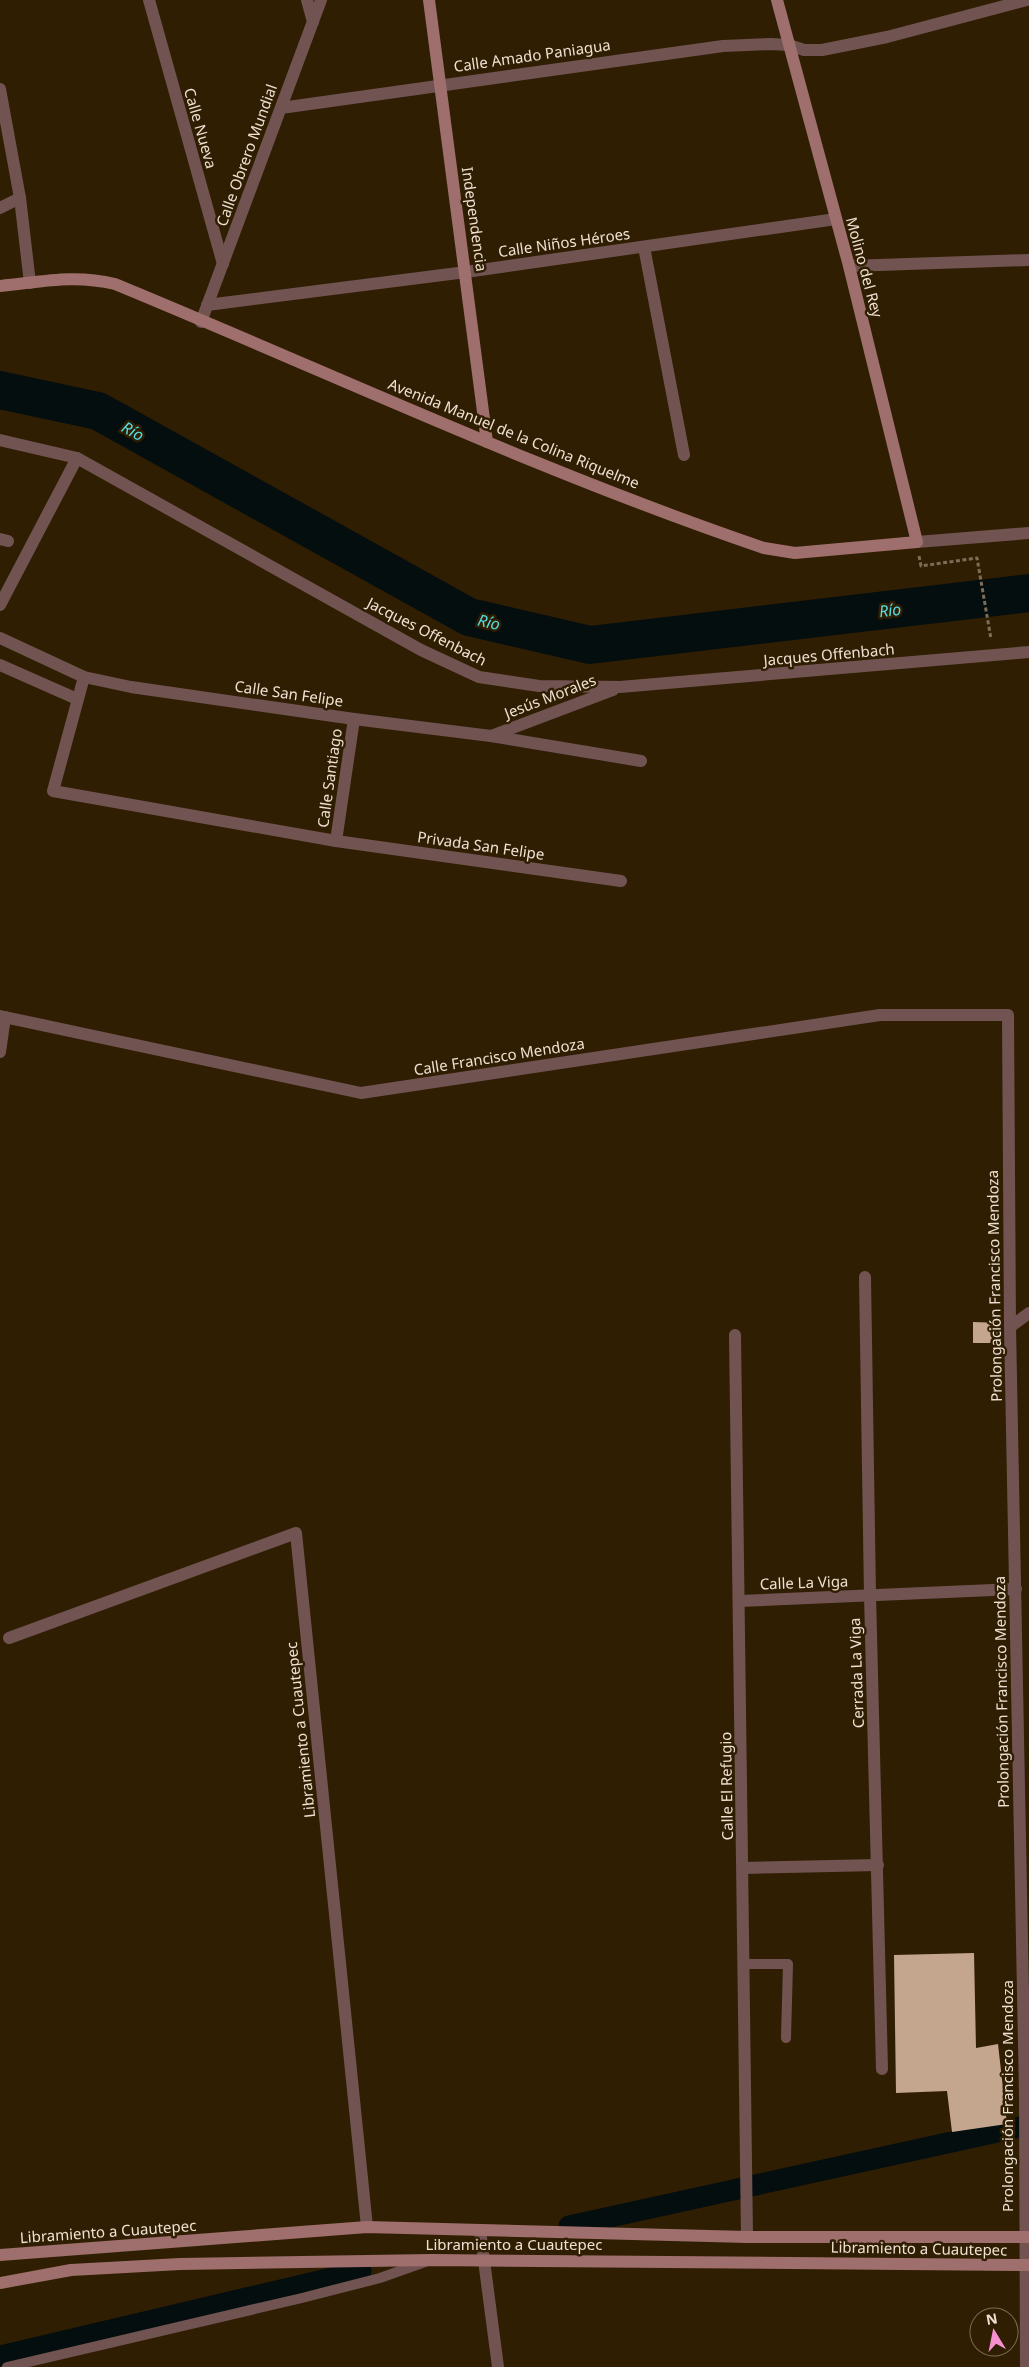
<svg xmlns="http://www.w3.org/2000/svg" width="1029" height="2367" font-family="'Noto Sans',sans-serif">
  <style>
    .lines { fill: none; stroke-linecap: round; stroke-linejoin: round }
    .canal { stroke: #040e0f; stroke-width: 21 }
    .river { stroke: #040e0f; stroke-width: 38 }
    .building { fill: #c3a68d }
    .path { stroke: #7d6d57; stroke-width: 3; stroke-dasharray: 4 2.5; stroke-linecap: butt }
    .lane { stroke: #715452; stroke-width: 10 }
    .street { stroke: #715452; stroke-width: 12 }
    .secondary { stroke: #9e6f6c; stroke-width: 12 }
    .labels { text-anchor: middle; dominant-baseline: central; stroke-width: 5; stroke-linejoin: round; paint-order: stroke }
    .street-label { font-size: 15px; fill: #eee1d2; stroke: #301e03 }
    .water-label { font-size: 16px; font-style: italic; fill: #53dfe6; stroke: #301e03 }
  </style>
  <rect width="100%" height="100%" fill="#301e03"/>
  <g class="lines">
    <g class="canal">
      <polyline points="569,2226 1029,2125"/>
      <polyline points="0,2356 361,2271"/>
    </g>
    <polyline class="river" points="0,390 98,411 469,617 590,645 1029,593"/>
  </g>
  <g class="building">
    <polygon points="973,1322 1001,1323 1001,1343 973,1343"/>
    <polygon points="974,1953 976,2048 998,2044 1007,2124 952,2132 947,2091 896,2093 894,1955"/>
  </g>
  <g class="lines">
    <polyline class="path" points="919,556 921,566 977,558 991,639"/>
    <g class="lane">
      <polyline points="744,1964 788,1964 786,2038"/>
      <polyline points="7,2367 302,2298 380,2278 425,2262"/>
    </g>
    <g class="street">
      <polyline points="149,0 223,264"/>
      <polyline points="307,0 313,22"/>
      <polyline points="0,89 20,198 30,283"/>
      <polyline points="281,108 723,46 771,44 789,45 804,50 822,50 887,37 1027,0"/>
      <polyline points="0,208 20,198"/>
      <polyline points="644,247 684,455"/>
      <polyline points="849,266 1029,260"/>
      <polyline points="207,305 466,272 836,219"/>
      <polyline points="201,322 321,0"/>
      <polyline points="0,440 77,458 421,650 479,677 539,686 620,687 1029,652"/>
      <polyline points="0,539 8,541"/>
      <polyline points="917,542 1029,533"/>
      <polyline points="0,605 77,458"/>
      <polyline points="0,638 84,677 131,687 354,719 491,736 641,761"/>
      <polyline points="0,665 77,699"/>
      <polyline points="84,677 53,791 336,841 621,881"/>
      <polyline points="491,736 613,690"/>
      <polyline points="336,841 354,719"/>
      <polyline points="0,1016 361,1093 880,1015 1008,1015 1010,1327 1025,2095 1026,2367"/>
      <polyline points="0,1052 5,1017"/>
      <polyline points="865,1277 870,1595 882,2069"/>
      <polyline points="1010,1327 1029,1313"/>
      <polyline points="735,1335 747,2237"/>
      <polyline points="740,1601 1016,1589"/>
      <polyline points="9,1638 296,1533 367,2227"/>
      <polyline points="743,1868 878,1865"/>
      <polyline points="480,2230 498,2367"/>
    </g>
    <g class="secondary">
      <polyline points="429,0 487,442"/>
      <path d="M0,286C42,282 73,274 115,284C331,373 543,473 764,548L795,553L917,542L849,266L777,0"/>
      <polyline points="0,2255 367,2227 747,2237 1029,2237"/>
      <polyline points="0,2283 71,2270 180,2264 431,2260 1029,2265"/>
    </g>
  </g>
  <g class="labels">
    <g class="street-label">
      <text transform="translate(532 55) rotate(-8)">Calle Amado Paniagua</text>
      <text transform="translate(201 128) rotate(74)">Calle Nueva</text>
      <text transform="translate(246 155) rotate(-70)">Calle Obrero Mundial</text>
      <text transform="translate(475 219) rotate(82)">Independencia</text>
      <text transform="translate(564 242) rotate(-8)">Calle Niños Héroes</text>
      <text transform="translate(865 267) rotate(75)">Molino del Rey</text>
      <text transform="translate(514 433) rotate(22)">Avenida Manuel de la Colina Riquelme</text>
      <text transform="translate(427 631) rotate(27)">Jacques Offenbach</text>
      <text transform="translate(829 654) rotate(-5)">Jacques Offenbach</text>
      <text transform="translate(289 693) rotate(8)">Calle San Felipe</text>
      <text transform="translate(550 696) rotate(-21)">Jesús Morales</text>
      <text transform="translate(329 778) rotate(-82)">Calle Santiago</text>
      <text transform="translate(481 845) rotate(8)">Privada San Felipe</text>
      <text transform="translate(499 1056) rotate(-9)">Calle Francisco Mendoza</text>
      <text transform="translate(994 1286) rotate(-91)">Prolongación Francisco Mendoza</text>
      <text transform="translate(804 1582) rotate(-2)">Calle La Viga</text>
      <text transform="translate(856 1673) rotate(-92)">Cerrada La Viga</text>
      <text transform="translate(1001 1692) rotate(-91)">Prolongación Francisco Mendoza</text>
      <text transform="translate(300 1730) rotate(-96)">Libramiento a Cuautepec</text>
      <text transform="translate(726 1786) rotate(-91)">Calle El Refugio</text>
      <text transform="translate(1007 2096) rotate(-90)">Prolongación Francisco Mendoza</text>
      <text transform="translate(108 2231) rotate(-4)">Libramiento a Cuautepec</text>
      <text x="514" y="2244">Libramiento a Cuautepec</text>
      <text transform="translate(919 2248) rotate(1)">Libramiento a Cuautepec</text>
    </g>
    <g class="water-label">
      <text transform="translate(133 431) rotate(29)">Río</text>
      <text transform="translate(890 610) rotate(-7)">Río</text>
      <text transform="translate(489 622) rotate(13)">Río</text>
    </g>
  </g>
  <g transform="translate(994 2332) rotate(350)"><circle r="24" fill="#301e03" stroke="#7c6c56"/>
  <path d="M0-4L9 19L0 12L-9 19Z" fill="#f690d0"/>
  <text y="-8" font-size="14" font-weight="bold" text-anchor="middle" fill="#eee1d2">N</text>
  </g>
</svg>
